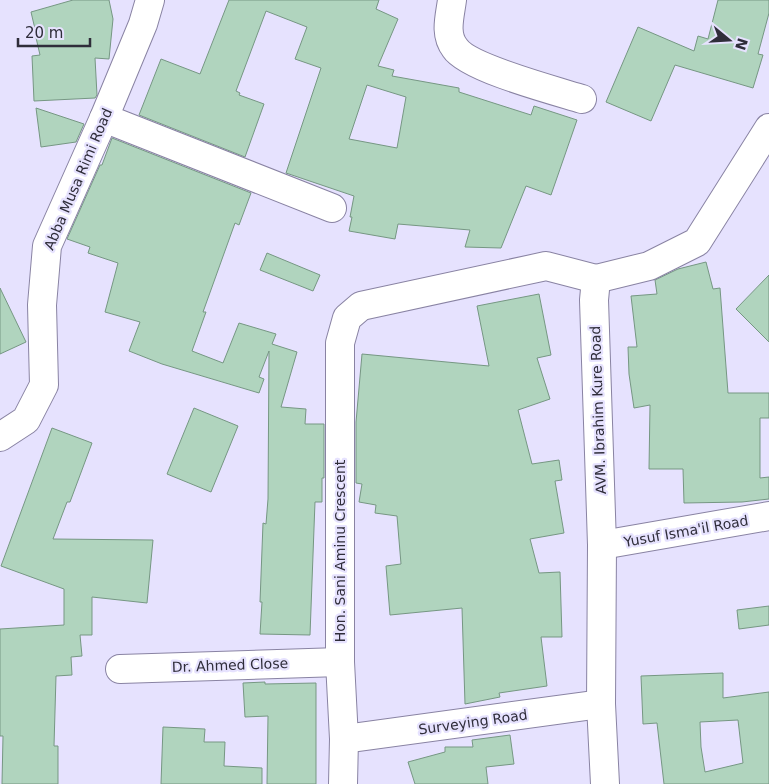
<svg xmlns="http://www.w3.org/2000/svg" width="769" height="784" font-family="'DejaVu Sans',sans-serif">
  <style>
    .building { fill: #b0d4be; stroke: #769783; fill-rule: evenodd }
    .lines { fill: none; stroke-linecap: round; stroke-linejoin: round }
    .minor-casing { stroke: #8983a3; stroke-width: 30 }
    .minor { stroke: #fff; stroke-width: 28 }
    .labels { text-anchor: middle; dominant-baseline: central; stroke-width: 4.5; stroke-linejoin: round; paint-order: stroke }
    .street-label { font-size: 14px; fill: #2f2d3a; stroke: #e6e2fe }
  </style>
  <rect width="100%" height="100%" fill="#e6e2fe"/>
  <g class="building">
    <polygon points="73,0 109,0 113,19 109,59 95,58 97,95 95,98 34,101 32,56 40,55 34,29 35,29 31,12"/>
    <path d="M229,0H379L376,9L398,19L378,66L394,70L392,76L459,88V92L531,115L534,106L577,120L551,195L526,186L501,248L465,247L470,230L398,224L395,239L349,231L352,217H350L354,196L286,173L321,68L295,59L307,27L266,11L236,91L240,93L239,95L264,104L245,157L139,115L161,59L200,74ZM367,85L406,97L397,148L349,139Z"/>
    <polygon points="718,0 769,0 769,13 758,54 763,55 753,88 675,65 651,121 606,102 638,27 694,51 698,36 708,39"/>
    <polygon points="36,108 84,124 76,142 41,147"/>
    <polygon points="112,138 251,193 239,225 235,223 203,312 206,312 192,351 223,363 239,323 276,334 272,344 297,352 281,407 306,409 305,424 324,424 324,478 322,478 322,502 315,502 310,635 260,634 262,602 260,602 263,523 266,524 268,499 269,351 259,377 264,379 259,393 162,364 129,351 140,322 105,312 118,263 88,253 90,247 67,239 100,165 102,165"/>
    <polygon points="267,253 320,275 313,291 260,270"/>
    <polygon points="706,262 713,289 720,288 728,393 769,393 769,418 760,418 760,478 769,477 769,499 742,502 684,503 683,469 649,469 650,405 634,408 629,374 628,347 637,347 631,296 657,294 655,280 678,269"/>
    <polygon points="769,275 769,342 736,309"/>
    <polygon points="0,288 26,342 0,354"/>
    <polygon points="539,294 551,355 537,358 550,399 518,410 532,464 559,460 562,480 555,481 564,533 530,539 539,573 560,572 562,637 541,637 547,686 499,693 500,697 465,704 462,608 390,615 386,566 401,564 397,516 375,513 376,505 359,502 362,484 356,483 356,422 362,354 489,366 477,306"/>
    <polygon points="194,408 238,426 211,492 167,474"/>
    <polygon points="52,428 92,443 70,502 67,502 53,539 153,540 147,603 92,597 92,635 80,635 82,656 71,657 72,675 56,676 54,746 58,746 58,784 2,784 3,736 0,736 0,629 64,625 64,589 1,566"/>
    <polygon points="769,606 769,625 739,629 737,610"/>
    <path d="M723,673V698L769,692V784H664L657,723L643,724L641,676ZM738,720L743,763L705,772L701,747L700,722Z"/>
    <polygon points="265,682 265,684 316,683 316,784 267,784 268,716 245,717 243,683"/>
    <polygon points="163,727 205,729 204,742 225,742 224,766 262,768 262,784 161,784"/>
    <polygon points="510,735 514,764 486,767 488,784 415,784 408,762 445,752 445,747 473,747 472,740"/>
  </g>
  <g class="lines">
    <g class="minor-casing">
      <g id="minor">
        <path d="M452,0C450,16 444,34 455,48C468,68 556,91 582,99"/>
        <polyline points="104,118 332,208"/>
        <polyline points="0,437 26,420 44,385 42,305 47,246 104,118 143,24 150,0"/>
        <polyline points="602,545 769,516"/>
        <polyline points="120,669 340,662"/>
        <polyline points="344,739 601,704"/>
        <polyline points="343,784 344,739 340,662 340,343 347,318 361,306 546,266 596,279"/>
        <polyline points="605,784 601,704 602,545 594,300 596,279 649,266 697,242 769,128"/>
      </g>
    </g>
    <use href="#minor" class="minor"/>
  </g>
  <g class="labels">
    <g class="street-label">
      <text transform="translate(78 179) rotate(-67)">Abba Musa Rimi Road</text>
      <text transform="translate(598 410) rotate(-92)">AVM. Ibrahim Kure Road</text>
      <text transform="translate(686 531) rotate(-10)">Yusuf Isma'il Road</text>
      <text transform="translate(340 551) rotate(-90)">Hon. Sani Aminu Crescent</text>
      <text transform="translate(230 665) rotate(-2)">Dr. Ahmed Close</text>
      <text transform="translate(473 722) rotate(-8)">Surveying Road</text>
    </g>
  </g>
  <g transform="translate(729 40) rotate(108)" stroke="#e6e2fe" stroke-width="4" paint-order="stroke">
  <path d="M0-4L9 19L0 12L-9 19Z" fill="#2f2d3a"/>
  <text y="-8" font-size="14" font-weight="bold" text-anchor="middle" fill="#2f2d3a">N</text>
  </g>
  <path d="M18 38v8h72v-8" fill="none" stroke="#2f2d3a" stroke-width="2.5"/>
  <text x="25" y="38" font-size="15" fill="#2f2d3a" stroke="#e6e2fe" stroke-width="4" paint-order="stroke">20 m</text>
</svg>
